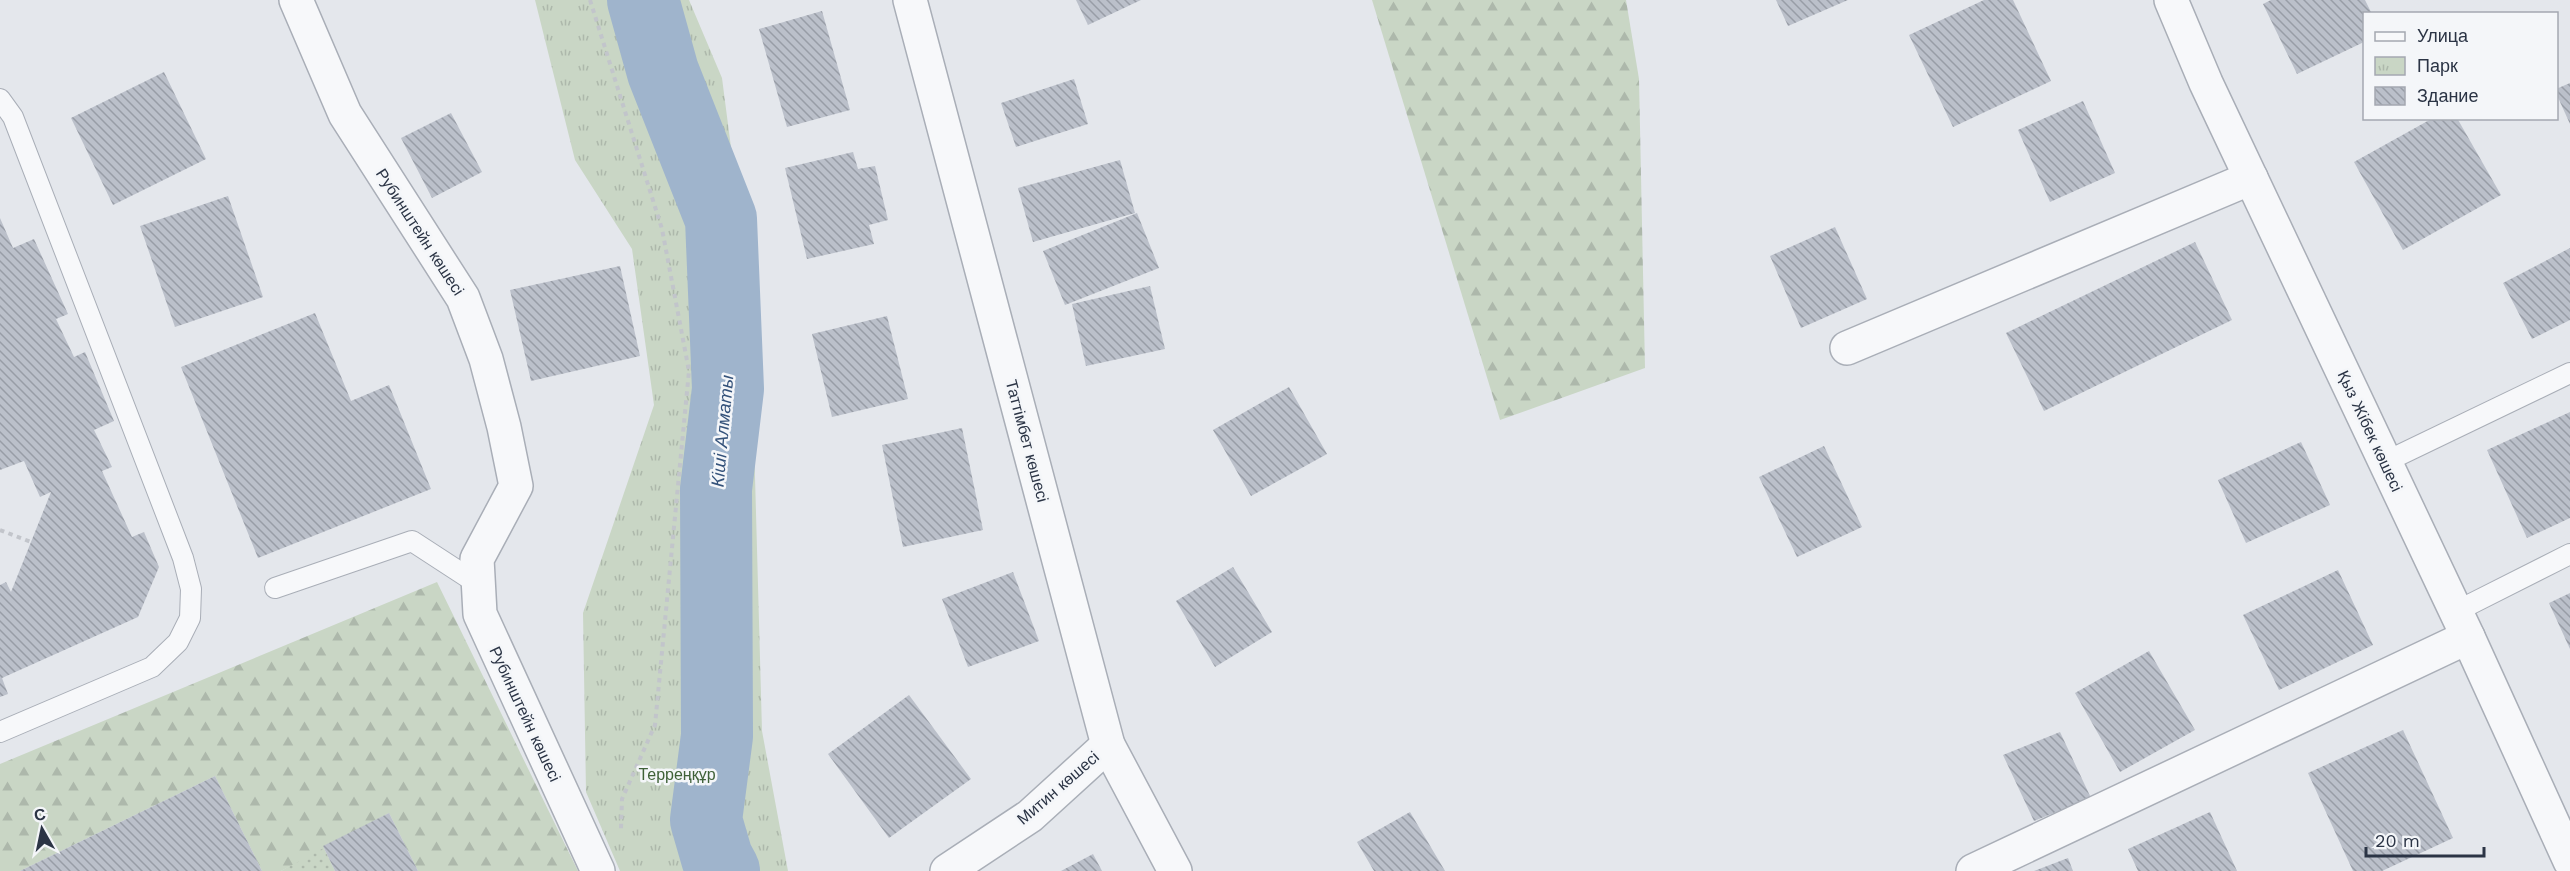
<svg xmlns="http://www.w3.org/2000/svg" width="2570" height="871" font-family="'Work Sans',sans-serif">
  <style>
    .grass { fill: url(#grass-dots) }
    .forest { fill: url(#forest-firs) }
    .park { fill: url(#park-tufts) }
    .lines { fill: none; stroke-linecap: round; stroke-linejoin: round }
    .river { stroke: #9fb4cc; stroke-width: 72 }
    .building { fill: url(#building-back-hatch) }
    .lane-casing { stroke: #a9aeb7; stroke-width: 22 }
    .street-casing { stroke: #a9aeb7; stroke-width: 36 }
    .path { stroke: #c2c5cb; stroke-width: 4; stroke-dasharray: 4.5 4.5; stroke-linecap: butt }
    .lane { stroke: #f7f8fa; stroke-width: 20 }
    .street { stroke: #f7f8fa; stroke-width: 33 }
    .labels { text-anchor: middle; dominant-baseline: central; stroke-width: 5; stroke-linejoin: round; paint-order: stroke }
    .street-label { font-size: 16px; fill: #2b3445; stroke: #f4f6f9 }
    .park-label { font-size: 16px; fill: #3f6138; stroke: #f4f6f9 }
    .water-label { font-size: 18px; font-style: italic; fill: #34527a; stroke: #f4f6f9 }
  </style>
  <defs>
    <pattern id="grass-dots" width="8" height="8" patternUnits="userSpaceOnUse" patternTransform="scale(1.5)"><rect width="8" height="8" fill="#c9d6c5"/><path d="M2 2h.1M6 6h.1" fill="none" stroke="#adb8ab" stroke-width="1.8" stroke-linecap="round"/></pattern>
    <pattern id="forest-firs" width="22" height="20" patternUnits="userSpaceOnUse" patternTransform="scale(1.5)"><rect width="22" height="20" fill="#c9d6c5"/><path d="M5 1l3.5 6h-7zM16 11l3.5 6h-7z" fill="#adb8ab"/></pattern>
    <pattern id="park-tufts" width="24" height="20" patternUnits="userSpaceOnUse" patternTransform="scale(1.5)"><rect width="24" height="20" fill="#c9d6c5"/><path d="M3 7l-1-3M5 7V3M7 7l1-3M15 17l-1-3M17 17v-4M19 17l1-3" fill="none" stroke="#adb8ab"/></pattern>
    <pattern id="building-back-hatch" width="6" height="6" patternUnits="userSpaceOnUse" patternTransform="scale(1.5)"><rect width="6" height="6" fill="#bbc0ca"/><path d="M-1 5l2 2M0 0l6 6M5-1l2 2" fill="none" stroke="#989da6"/></pattern>
  </defs>
  <rect width="100%" height="100%" fill="#e4e7ec"/>
  <polygon class="grass" points="323,846 335,871 281,871"/>
  <g class="forest">
    <polygon points="1372,0 1626,0 1639,79 1645,368 1500,420"/>
    <polygon points="437,582 578,871 418,871 389,813 281,871 262,871 215,776 20,871 0,871 0,764"/>
  </g>
  <polygon class="park" points="535,0 689,0 722,78 750,294 762,731 788,871 620,871 586,792 583,613 654,405 632,249 575,160"/>
  <g class="lines">
    <polyline class="river" points="643,0 663,72 721,219 728,389 716,489 717,736 706,820 717,858 724,871"/>
  </g>
  <g class="building">
    <polygon points="1076,0 1141,0 1088,25"/>
    <polygon points="1776,0 1848,0 1788,26"/>
    <polygon points="1984,0 2013,0 2051,81 1953,127 1909,35"/>
    <polygon points="2271,0 2365,0 2372,14 2364,14 2364,42 2297,74 2263,4"/>
    <polygon points="822,11 850,110 787,127 759,29"/>
    <polygon points="164,72 206,159 113,205 71,118"/>
    <polygon points="1074,79 1088,124 1016,147 1001,103"/>
    <polygon points="2570,83 2570,124 2556,93 2556,89"/>
    <polygon points="2083,101 2115,173 2050,202 2018,130"/>
    <polygon points="451,113 482,172 432,198 401,138"/>
    <polygon points="2433,118 2457,118 2501,195 2403,250 2354,162"/>
    <polygon points="853,152 858,169 875,166 888,220 869,225 874,244 807,259 785,168"/>
    <polygon points="1120,160 1135,213 1033,242 1018,188"/>
    <polygon points="228,196 263,297 175,327 140,226"/>
    <polygon points="1137,213 1159,268 1065,305 1043,251"/>
    <polygon points="0,218 13,248 34,239 68,314 56,319 74,357 85,352 114,421 94,430 112,467 102,471 132,537 144,532 159,567 138,617 2,678 8,694 0,697 0,585 6,582 11,592 51,492 40,497 24,461 0,470"/>
    <polygon points="1835,227 1867,299 1801,328 1770,256"/>
    <polygon points="2195,242 2232,320 2044,411 2006,333"/>
    <polygon points="2570,248 2570,320 2532,339 2503,283"/>
    <polygon points="620,266 640,356 531,381 510,290"/>
    <polygon points="1150,286 1165,349 1086,366 1072,304"/>
    <polygon points="315,313 351,401 389,385 431,489 258,558 181,367"/>
    <polygon points="887,316 908,399 832,417 812,334"/>
    <polygon points="1289,387 1327,454 1251,496 1213,430"/>
    <polygon points="2570,412 2570,518 2527,538 2487,450"/>
    <polygon points="962,428 983,530 903,547 882,445"/>
    <polygon points="2301,442 2330,505 2246,543 2218,480"/>
    <polygon points="1824,446 1862,527 1797,557 1759,477"/>
    <polygon points="1233,567 1272,632 1215,667 1176,601"/>
    <polygon points="2338,570 2373,645 2279,690 2243,615"/>
    <polygon points="1013,572 1039,641 968,667 942,599"/>
    <polygon points="2570,593 2570,649 2549,603"/>
    <polygon points="2149,651 2195,730 2120,772 2075,693"/>
    <polygon points="909,695 971,779 889,838 828,754"/>
    <polygon points="2403,730 2453,838 2382,871 2353,871 2308,773"/>
    <polygon points="2060,732 2091,798 2034,821 2003,755"/>
    <polygon points="215,776 262,871 20,871"/>
    <polygon points="1410,812 1445,871 1374,871 1357,842"/>
    <polygon points="2210,812 2237,871 2138,871 2128,849"/>
    <polygon points="389,813 418,871 335,871 323,846"/>
    <polygon points="1093,854 1102,871 1061,871"/>
    <polygon points="2068,858 2073,871 2034,871"/>
  </g>
  <g class="lines">
    <g class="lane-casing">
      <g id="lane">
        <polyline points="0,99 13,117 183,558 191,589 190,618 178,642 152,667 0,732"/>
        <polyline points="2385,462 2570,373"/>
        <polyline points="275,588 412,541 478,584"/>
        <polyline points="2455,612 2570,554"/>
      </g>
    </g>
    <g class="street-casing">
      <g id="street">
        <polyline points="296,0 345,114 463,298 486,359 504,427 516,486 477,559 480,614 598,871"/>
        <polyline points="910,0 1108,745 1175,871"/>
        <polyline points="2171,0 2206,83 2468,637 2570,861"/>
        <polyline points="1847,348 2251,178"/>
        <polyline points="947,871 1030,816 1108,745"/>
        <polyline points="1973,871 2468,637"/>
      </g>
    </g>
    <g class="path">
      <polyline points="590,0 662,229 689,371 655,725 622,799 621,829"/>
      <polyline points="0,530 31,542"/>
    </g>
    <use href="#lane" class="lane"/>
    <use href="#street" class="street"/>
  </g>
  <g class="labels">
    <g class="street-label">
      <text transform="translate(420 232) rotate(57)">Рубинштейн көшесі</text>
      <text transform="translate(2370 431) rotate(65)">Қыз Жібек көшесі</text>
      <text transform="translate(1027 441) rotate(75)">Таттімбет көшесі</text>
      <text transform="translate(525 714) rotate(65)">Рубинштейн көшесі</text>
      <text transform="translate(1058 788) rotate(-41)">Митин көшесі</text>
    </g>
    <g class="park-label">
      <text x="677" y="774">Терреңқұр</text>
    </g>
    <g class="water-label">
      <text transform="translate(722 431) rotate(-85)">Кіші Алматы</text>
    </g>
  </g>
  <rect x="2363" y="12" width="195" height="108" fill="#f4f6f9" stroke="#a4a8b1" stroke-width="1.5"/>
  <rect x="2375" y="32" width="30" height="9" fill="#f7f8fa" stroke="#a4a8b1" stroke-width="1.5"/>
  <text x="2417" y="42" font-size="18" fill="#2b3445">Улица</text>
  <rect x="2375" y="57" width="30" height="18" fill="url(#park-tufts)" stroke="#a4a8b1" stroke-width="1.5"/>
  <text x="2417" y="72" font-size="18" fill="#2b3445">Парк</text>
  <rect x="2375" y="87" width="30" height="18" fill="url(#building-back-hatch)" stroke="#a4a8b1" stroke-width="1.5"/>
  <text x="2417" y="102" font-size="18" fill="#2b3445">Здание</text>
  <g transform="translate(42 829) rotate(351)" stroke="#f4f6f9" stroke-width="4.5" paint-order="stroke">
  <path d="M0-4.5L10 22L0 15L-10 22Z" fill="#2b3445"/>
  <text y="-9" font-size="16" font-weight="bold" text-anchor="middle" fill="#2b3445">С</text>
  </g>
  <path d="M2366 847v9h118v-9" fill="none" stroke="#2b3445" stroke-width="3"/>
  <text x="2375" y="847" font-size="18" fill="#2b3445" stroke="#f4f6f9" stroke-width="4.5" paint-order="stroke">20 m</text>
</svg>
